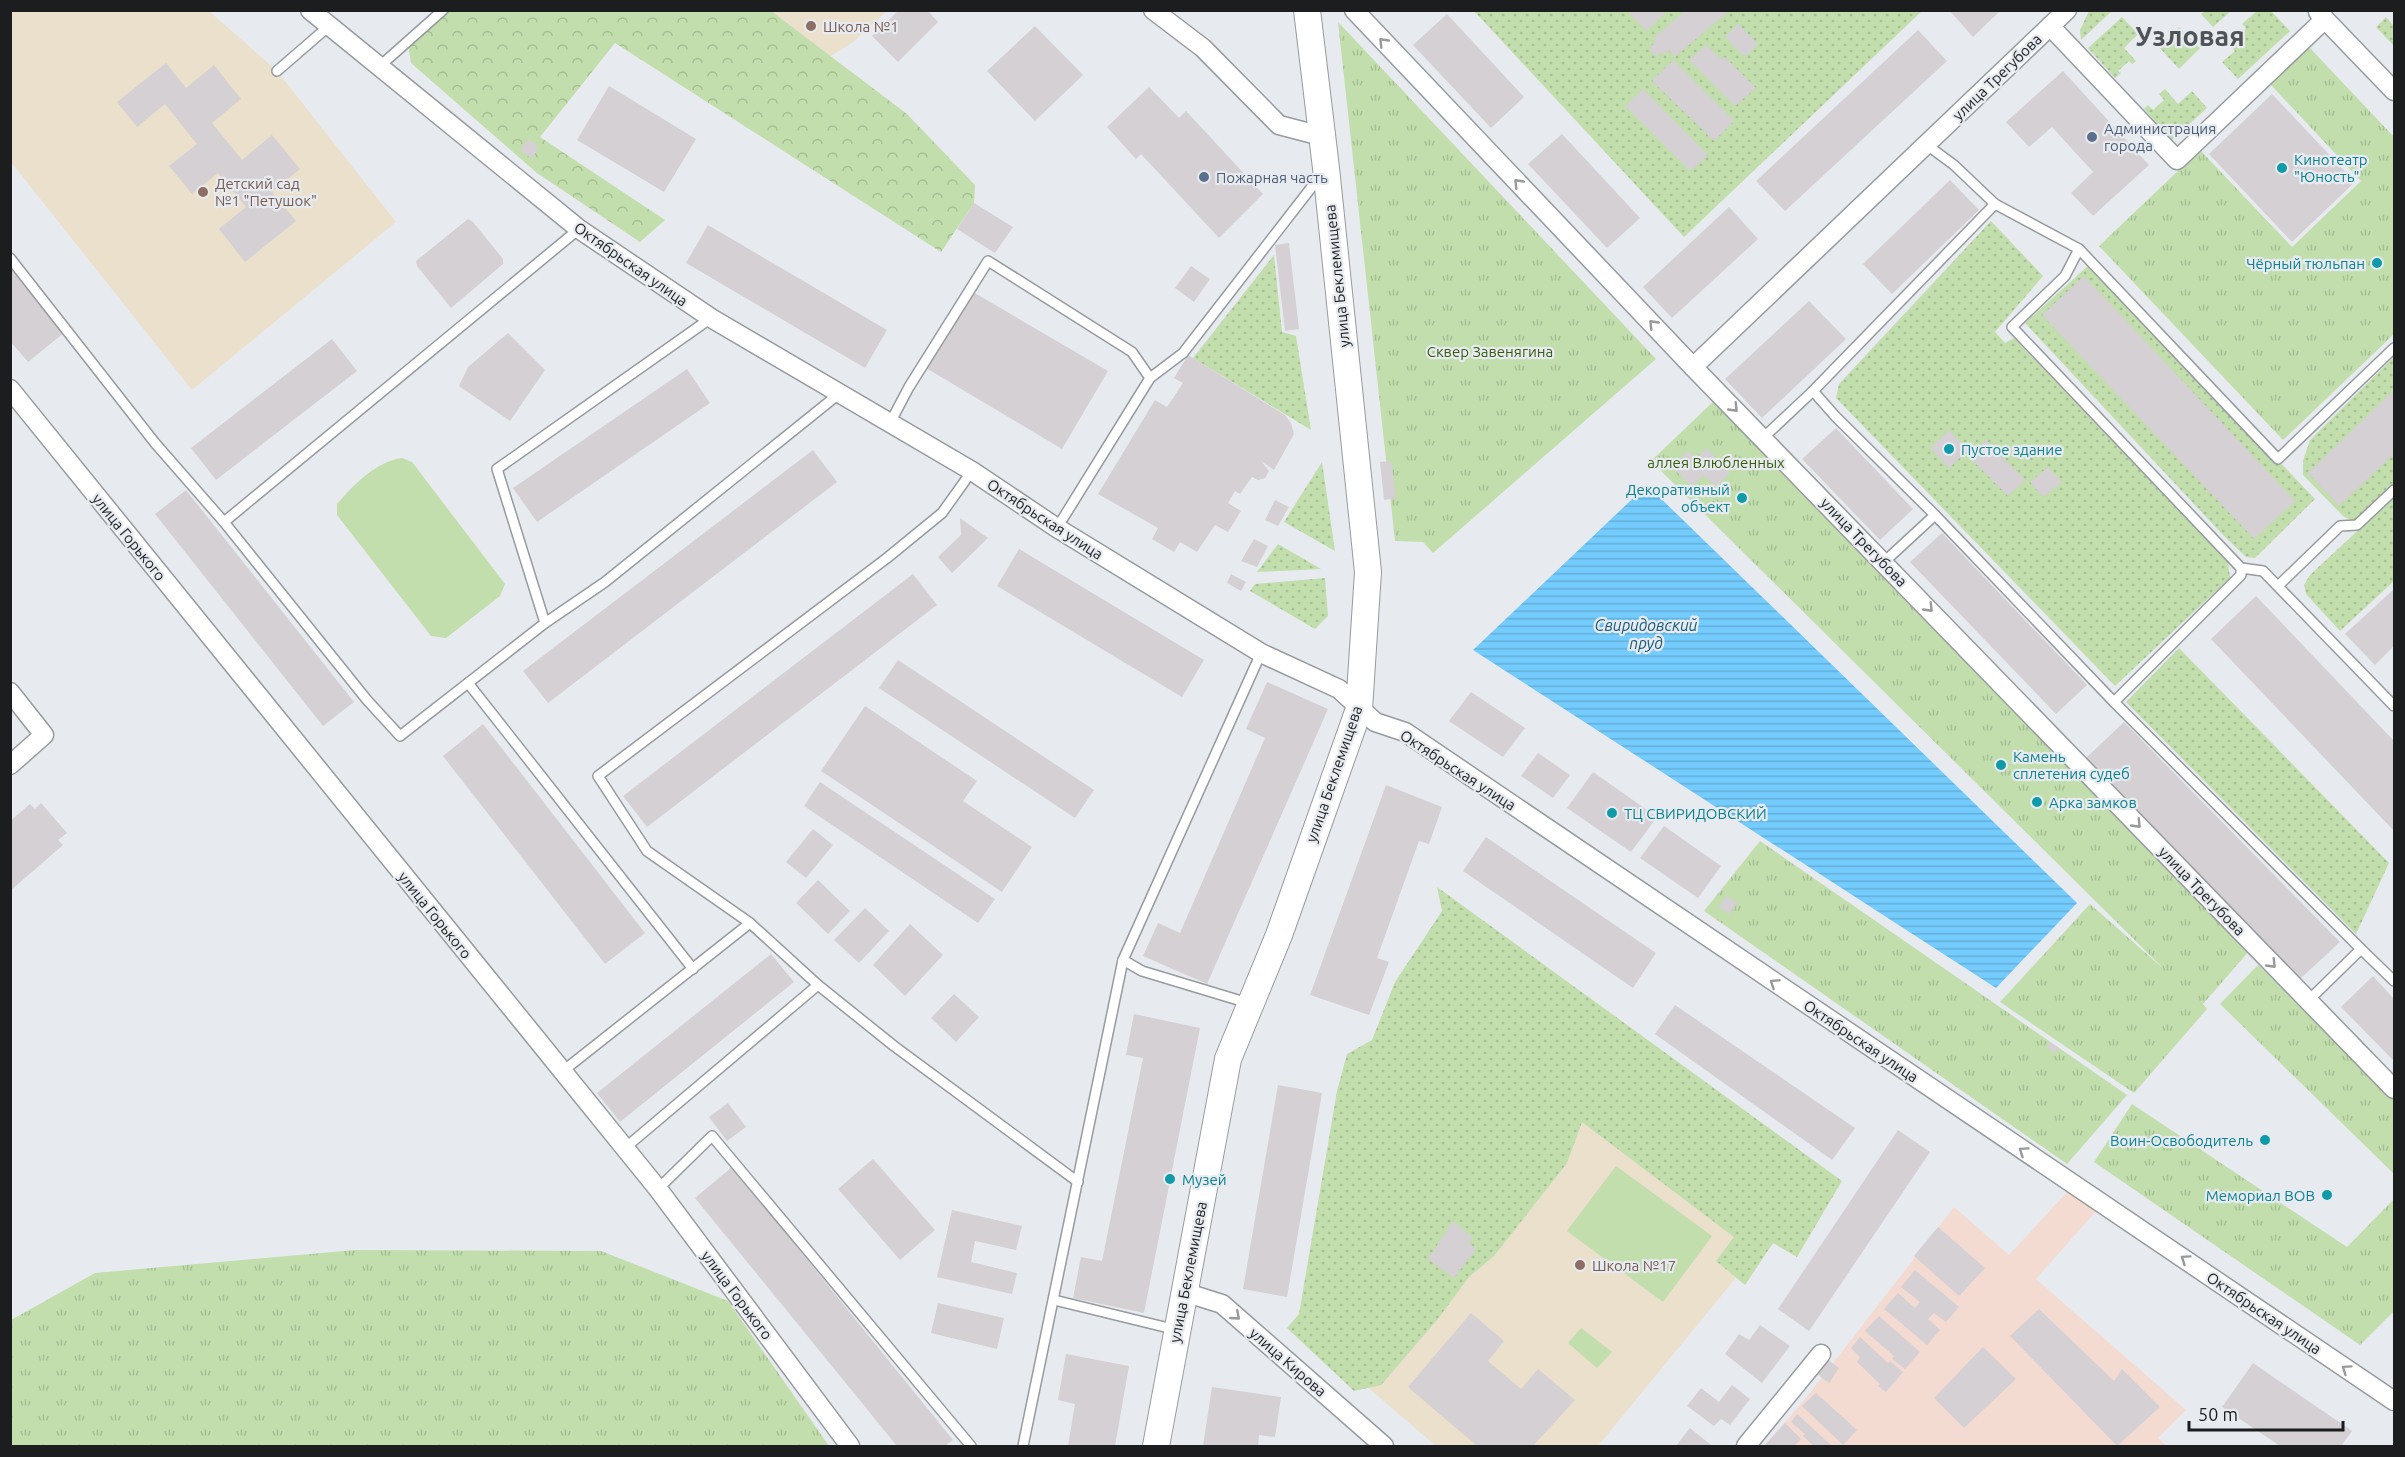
<svg xmlns="http://www.w3.org/2000/svg" width="2405" height="1457" font-family="Ubuntu,sans-serif">
  <style>
    .commercial { fill: #f3dbd2 }
    .education { fill: #eae0cb }
    .grass { fill: url(#grass-dots) }
    .forest { fill: url(#forest-crowns) }
    .park { fill: url(#park-tufts) }
    .garden { fill: #c1deac }
    .water { fill: url(#water-rules) }
    .building { fill: #d5d0d3 }
    .lines { fill: none; stroke-linecap: round; stroke-linejoin: round }
    .lane-casing { stroke: #969b9f; stroke-width: 12 }
    .street-casing { stroke: #969b9f; stroke-width: 21 }
    .secondary-casing { stroke: #969b9f; stroke-width: 28 }
    .lane { stroke: #fff; stroke-width: 9 }
    .street { stroke: #fff; stroke-width: 18 }
    .secondary { stroke: #fff; stroke-width: 26 }
    .oneway { stroke: #98999a }
    .education-dot { fill: #8d6e63; stroke: #e7ebf0; stroke-width: 2 }
    .service-dot { fill: #5c6f8a; stroke: #e7ebf0; stroke-width: 2 }
    .culture-dot { fill: #0f9aa8; stroke: #e7ebf0; stroke-width: 2 }
    .labels { text-anchor: middle; dominant-baseline: central; stroke-width: 4.5; stroke-linejoin: round; paint-order: stroke }
    .education-label { font-size: 15px; fill: #785e54; stroke: #e7ebf0; text-anchor: start }
    .street-label { font-size: 15px; fill: #1b1d1e; stroke: #e7ebf0 }
    .service-label { font-size: 15px; fill: #4e5e75; stroke: #e7ebf0; text-anchor: start }
    .culture-label { font-size: 15px; fill: #0d838f; stroke: #e7ebf0; text-anchor: start }
    .park-label { font-size: 15px; fill: #385d0f; stroke: #e7ebf0 }
    .water-label { font-size: 16px; font-style: italic; fill: #185b7c; stroke: #e7ebf0 }
    .town-label { font-size: 27px; font-weight: bold; fill: #505457; stroke: #e7ebf0 }
  </style>
  <defs>
    <pattern id="grass-dots" width="8" height="8" patternUnits="userSpaceOnUse" patternTransform="scale(1.5)"><rect width="8" height="8" fill="#c1deac"/><path d="M2 2h.1M6 6h.1" fill="none" stroke="#a5be94" stroke-width="1.8" stroke-linecap="round"/></pattern>
    <pattern id="forest-crowns" width="20" height="18" patternUnits="userSpaceOnUse" patternTransform="scale(1.5)"><rect width="20" height="18" fill="#c1deac"/><path d="M2 6a3 3 0 1 1 6 0M12 15a3 3 0 1 1 6 0" fill="none" stroke="#a5be94"/></pattern>
    <pattern id="park-tufts" width="24" height="20" patternUnits="userSpaceOnUse" patternTransform="scale(1.5)"><rect width="24" height="20" fill="#c1deac"/><path d="M3 7l-1-3M5 7V3M7 7l1-3M15 17l-1-3M17 17v-4M19 17l1-3" fill="none" stroke="#a5be94"/></pattern>
    <pattern id="water-rules" width="6" height="5" patternUnits="userSpaceOnUse" patternTransform="scale(1.5)"><rect width="6" height="5" fill="#74cbfd"/><path d="M0 2.5h6" fill="none" stroke="#64aed8"/></pattern>
  </defs>
  <rect width="100%" height="100%" fill="#e7ebf0"/>
  <polygon class="commercial" points="2068,1191 2097,1210 2036,1279 2186,1410 2158,1438 2167,1446 1764,1446 1806,1398 1954,1207 2009,1255"/>
  <g class="education">
    <polygon points="10,11 209,11 277,71 396,222 192,390 11,162"/>
    <polygon points="735,11 887,11 853,42 806,72"/>
    <polygon points="1514,1055 1762,1246 1598,1446 1436,1446 1358,1379"/>
  </g>
  <g class="grass">
    <polygon points="1474,11 1922,11 1684,237"/>
    <polygon points="2089,11 2112,11 2081,40 2080,30"/>
    <polygon points="2205,11 2205,10 2231,11 2213,27 2201,14"/>
    <polygon points="2257,11 2271,11 2290,31 2238,79 2222,62 2235,51 2224,38 2228,35 2233,39 2246,28 2242,24"/>
    <polygon points="2122,17 2138,34 2124,48 2136,61 2132,64 2129,61 2118,71 2121,73 2115,78 2088,48"/>
    <polygon points="2386,17 2394,26 2394,46 2376,27"/>
    <polygon points="2179,27 2200,48 2179,69 2159,47"/>
    <polygon points="2165,89 2178,104 2192,91 2207,108 2172,140 2144,109 2148,105 2153,110 2164,100 2159,94"/>
    <polygon points="1991,221 2043,276 1995,332 2005,343 2014,338 2228,562 2230,578 2115,686 1836,398 1839,384"/>
    <polygon points="1274,255 1282,332 1296,336 1311,430 1193,358"/>
    <polygon points="2090,264 2315,499 2255,558 2246,557 2224,536 2025,323"/>
    <polygon points="2394,357 2394,484 2354,522 2343,516 2303,475 2303,461 2310,440"/>
    <polygon points="1322,462 1335,551 1284,522"/>
    <polygon points="2394,497 2394,581 2340,631 2306,594 2304,585 2310,575"/>
    <polygon points="1278,544 1321,569 1257,572"/>
    <polygon points="1325,578 1328,616 1315,629 1250,591 1255,584"/>
    <polygon points="2179,648 2389,863 2356,934 2126,702"/>
    <polygon points="1437,887 1842,1181 1797,1257 1773,1243 1745,1285 1716,1261 1734,1237 1582,1122 1567,1163 1494,1256 1469,1277 1437,1320 1381,1385 1354,1391 1287,1328 1299,1314 1337,1091 1347,1054 1372,1040 1395,982 1442,911"/>
  </g>
  <polygon class="forest" points="445,11 771,11 907,114 975,185 974,203 941,252 615,43 540,137 665,220 640,242 537,173 411,63 408,43"/>
  <g class="park">
    <polygon points="1338,22 1656,359 1433,553 1423,542 1395,541"/>
    <polygon points="2309,47 2394,137 2394,334 2283,440 2099,246 2200,150 2292,247 2361,181 2270,84"/>
    <polygon points="1717,398 2250,950 2203,1004 2207,1009 2134,1093 2000,1002 2090,904 2166,971 1651,461"/>
    <polygon points="1760,841 2127,1095 2067,1164 1704,911"/>
    <polygon points="2258,965 2394,1100 2394,1174 2220,1004"/>
    <polygon points="2132,1104 2347,1247 2394,1199 2394,1311 2360,1345 2094,1162"/>
    <polygon points="355,1250 601,1251 728,1301 829,1446 11,1446 11,1320 95,1273"/>
  </g>
  <g class="garden">
    <path d="M402,458L412,462L505,584L500,596L446,638L431,636L337,515V504C353,485 377,461 402,458Z"/>
    <polygon points="1616,1166 1712,1236 1663,1302 1567,1231"/>
    <polygon points="1581,1328 1612,1352 1597,1368 1568,1343"/>
  </g>
  <polygon class="water" points="1647,485 2077,903 1996,988 1473,650"/>
  <g class="building">
    <polygon points="899,10 927,10 938,22 898,62 872,36"/>
    <polygon points="1633,10 1668,10 1647,31 1629,14"/>
    <polygon points="1686,10 1730,10 1675,57 1669,50 1664,55 1661,52 1656,57 1649,49 1654,43 1656,36"/>
    <polygon points="1949,10 2001,10 1973,37"/>
    <polygon points="1447,14 1524,97 1491,128 1413,45"/>
    <polygon points="1738,24 1758,44 1745,57 1725,37"/>
    <polygon points="1035,26 1083,75 1035,121 987,71"/>
    <polygon points="1918,30 1947,61 1785,211 1756,181"/>
    <polygon points="1706,45 1721,59 1725,57 1756,88 1735,106 1689,60"/>
    <polygon points="1673,60 1734,121 1714,141 1652,81"/>
    <polygon points="166,63 186,88 214,65 241,99 212,123 242,160 272,135 300,169 272,192 296,221 245,262 219,229 246,207 218,173 192,194 169,166 197,144 165,104 137,127 117,102"/>
    <polygon points="2063,71 2149,165 2093,216 2071,193 2093,172 2052,127 2029,147 2006,122"/>
    <polygon points="609,86 696,139 664,192 577,140"/>
    <polygon points="1149,87 1179,118 1186,111 1263,194 1219,238 1141,154 1136,159 1107,127"/>
    <polygon points="1643,89 1708,155 1690,171 1625,106"/>
    <polygon points="2272,94 2355,182 2292,242 2209,154"/>
    <polygon points="1562,134 1640,218 1607,248 1528,164"/>
    <polygon points="528,139 539,147 532,159 520,150"/>
    <polygon points="1950,180 1979,210 1892,294 1863,264"/>
    <polygon points="974,203 1013,227 995,253 957,229"/>
    <polygon points="1729,207 1758,239 1672,318 1643,287"/>
    <polygon points="468,219 473,222 503,259 503,264 451,308 417,266 416,261"/>
    <polygon points="708,225 887,330 865,368 686,263"/>
    <polygon points="1289,243 1299,329 1285,331 1275,245"/>
    <polygon points="10,265 65,332 28,362 10,341"/>
    <polygon points="1191,266 1210,279 1194,302 1175,288"/>
    <polygon points="2084,276 2295,501 2254,539 2042,315"/>
    <polygon points="973,292 1108,371 1062,449 926,368"/>
    <polygon points="1809,301 1846,339 1762,418 1725,379"/>
    <polygon points="508,333 545,370 510,421 459,386 468,367"/>
    <polygon points="332,339 357,371 216,480 191,448"/>
    <polygon points="1188,355 1285,415 1291,423 1294,434 1274,470 1261,461 1269,471 1265,478 1258,480 1252,477 1240,494 1235,491 1228,503 1241,511 1228,532 1215,525 1197,552 1180,542 1174,552 1152,539 1158,528 1098,494 1155,400 1167,407 1183,383 1174,378"/>
    <polygon points="687,369 710,403 537,522 513,488"/>
    <polygon points="2394,390 2394,454 2339,506 2308,473"/>
    <polygon points="1836,428 1913,509 1880,540 1802,459"/>
    <polygon points="1949,430 1968,450 1949,468 1930,448"/>
    <polygon points="1986,440 2025,480 2008,496 1969,457"/>
    <polygon points="1706,448 1730,473 1716,487 1703,475 1692,487 1672,467 1688,451 1696,459"/>
    <polygon points="813,450 837,482 548,703 523,671"/>
    <polygon points="1391,461 1396,498 1384,500 1380,462"/>
    <polygon points="2048,467 2062,482 2043,497 2030,482"/>
    <polygon points="186,490 354,702 323,726 155,514"/>
    <polygon points="1275,500 1289,507 1278,526 1265,520"/>
    <polygon points="960,518 988,538 952,573 938,557 961,535"/>
    <polygon points="1942,533 2087,685 2056,714 1910,562"/>
    <polygon points="1254,539 1268,546 1257,567 1241,561"/>
    <polygon points="1019,549 1204,660 1182,697 997,586"/>
    <polygon points="913,574 937,605 647,827 623,796"/>
    <polygon points="1231,574 1246,582 1241,591 1227,583"/>
    <polygon points="2394,589 2394,646 2375,665 2345,634"/>
    <polygon points="2256,596 2394,741 2394,831 2211,639"/>
    <polygon points="898,660 1094,790 1075,818 879,688"/>
    <polygon points="1267,682 1328,709 1207,984 1143,956 1158,923 1180,933 1265,738 1246,729"/>
    <polygon points="1471,692 1525,728 1503,757 1449,721"/>
    <polygon points="865,706 977,781 963,801 1032,847 1002,892 821,771"/>
    <polygon points="2124,722 2340,942 2300,979 2086,758"/>
    <polygon points="483,724 645,933 605,964 443,756"/>
    <polygon points="1538,753 1570,775 1553,798 1521,776"/>
    <polygon points="1593,772 1657,817 1631,852 1567,808"/>
    <polygon points="820,782 995,899 978,923 804,806"/>
    <polygon points="1386,785 1442,807 1429,844 1419,841 1377,958 1389,962 1369,1015 1310,995"/>
    <polygon points="41,803 67,833 58,840 63,845 10,891 10,821 30,804 35,809"/>
    <polygon points="1664,826 1721,866 1698,898 1640,858"/>
    <polygon points="813,829 833,845 806,878 786,862"/>
    <polygon points="1486,837 1656,953 1633,988 1463,871"/>
    <polygon points="818,880 850,911 828,934 796,903"/>
    <polygon points="1727,896 1738,903 1729,914 1718,907"/>
    <polygon points="865,908 889,931 859,963 834,940"/>
    <polygon points="910,924 943,955 905,996 873,965"/>
    <polygon points="771,954 794,982 620,1122 597,1093"/>
    <polygon points="2373,976 2394,999 2394,1061 2341,1007"/>
    <polygon points="954,994 979,1017 956,1042 931,1018"/>
    <polygon points="1675,1005 1855,1128 1832,1160 1655,1034"/>
    <polygon points="1134,1014 1200,1028 1144,1313 1073,1298 1081,1257 1102,1261 1143,1058 1126,1055"/>
    <polygon points="2050,1042 2059,1048 2055,1053 2046,1047"/>
    <polygon points="1278,1085 1322,1093 1287,1297 1243,1289"/>
    <polygon points="728,1103 746,1127 727,1141 709,1117"/>
    <polygon points="1898,1130 1930,1152 1809,1331 1778,1309"/>
    <polygon points="873,1159 935,1230 900,1260 838,1189"/>
    <polygon points="732,1167 953,1440 945,1446 897,1446 695,1198"/>
    <polygon points="952,1210 1022,1226 1016,1250 975,1241 971,1262 1017,1273 1012,1294 937,1277"/>
    <polygon points="1453,1221 1473,1238 1469,1243 1476,1249 1454,1278 1428,1259"/>
    <polygon points="1938,1227 1985,1268 1959,1296 1914,1256"/>
    <polygon points="1915,1270 1959,1307 1946,1322 1934,1313 1928,1319 1940,1330 1927,1345 1884,1309 1898,1293 1915,1308 1920,1302 1901,1287"/>
    <polygon points="938,1303 1004,1318 997,1349 931,1333"/>
    <polygon points="2039,1309 2114,1381 2122,1369 2160,1407 2117,1446 2010,1336"/>
    <polygon points="1471,1313 1504,1341 1488,1361 1521,1389 1538,1369 1575,1400 1533,1446 1477,1446 1408,1387"/>
    <polygon points="1879,1316 1920,1352 1905,1369 1892,1359 1894,1356 1865,1331"/>
    <polygon points="1760,1325 1790,1346 1762,1383 1725,1354 1739,1334 1749,1340"/>
    <polygon points="1860,1337 1888,1363 1890,1361 1903,1372 1886,1392 1878,1386 1880,1384 1857,1362 1860,1357 1851,1348"/>
    <polygon points="1983,1347 2016,1379 1964,1428 1934,1398"/>
    <polygon points="1066,1354 1129,1366 1115,1446 1068,1446 1075,1404 1058,1400"/>
    <polygon points="1827,1359 1839,1368 1829,1383 1817,1374"/>
    <polygon points="2253,1363 2352,1431 2341,1446 2280,1446 2222,1407"/>
    <polygon points="1732,1385 1750,1399 1730,1425 1721,1419 1714,1426 1687,1406 1701,1388 1719,1402"/>
    <polygon points="1212,1387 1281,1397 1275,1437 1259,1435 1258,1446 1203,1446"/>
    <polygon points="1816,1393 1857,1430 1843,1445 1802,1406"/>
    <polygon points="1797,1414 1832,1446 1814,1446 1803,1436 1805,1434 1791,1422"/>
    <polygon points="1785,1423 1801,1439 1794,1446 1764,1446"/>
    <polygon points="1690,1428 1711,1445 1676,1446"/>
  </g>
  <g class="lines">
    <g class="lane-casing">
      <g id="lane">
        <polyline points="380,66 443,10"/>
        <polyline points="277,71 329,26"/>
        <polyline points="1927,145 1954,165 1995,204 2079,249 2278,459 2394,348"/>
        <polyline points="2079,249 2065,276 2012,327 2241,568"/>
        <polyline points="10,258 155,443 224,522 367,700 400,736 545,623 605,582 840,393"/>
        <polyline points="1813,391 1836,417 1935,515"/>
        <polyline points="890,423 909,387 988,261 1132,352 1150,378"/>
        <polyline points="1763,438 1813,391 1995,204"/>
        <polyline points="972,471 942,513 887,558 598,776 647,851 750,923 818,985 894,1046 1078,1182"/>
        <polyline points="224,522 579,229"/>
        <polyline points="1057,528 1150,378 1183,353 1321,175"/>
        <polyline points="1884,562 1935,515 2114,702"/>
        <polyline points="2279,585 2340,526 2357,525 2394,490"/>
        <polyline points="545,623 497,469 711,318"/>
        <polyline points="468,683 693,969"/>
        <polyline points="2361,949 2394,981"/>
        <polyline points="2308,1001 2361,949 2114,702 2241,575 2241,568 2263,571 2394,706"/>
        <polyline points="1248,1003 1142,971 1123,960 1261,653"/>
        <polyline points="563,1071 750,923"/>
        <polyline points="625,1148 818,985"/>
        <polyline points="658,1189 712,1136 971,1446"/>
        <polyline points="1054,1300 1177,1330"/>
        <polyline points="1023,1446 1123,960"/>
      </g>
    </g>
    <g class="street-casing">
      <g id="street">
        <polyline points="310,10 579,229 711,318 972,471 1057,528 1261,653 1339,689 1375,722 1405,732 2394,1401"/>
        <polyline points="1153,10 1203,48 1279,125 1321,136"/>
        <polyline points="1354,10 1693,367 2394,1089"/>
        <polyline points="2318,12 2394,91"/>
        <polyline points="2050,26 2177,160 2325,19"/>
        <polyline points="1693,367 2067,10"/>
        <polyline points="10,389 658,1189 850,1446"/>
        <polyline points="10,692 44,735 10,765"/>
        <polyline points="1184,1292 1222,1304 1384,1446"/>
        <polyline points="1746,1446 1821,1354"/>
      </g>
    </g>
    <g class="secondary-casing">
      <polyline id="secondary" points="1156,1446 1228,1059 1279,935 1359,709 1368,572 1326,168 1307,10"/>
    </g>
    <use href="#lane" class="lane"/>
    <use href="#street" class="street"/>
    <use href="#secondary" class="secondary"/>
  </g>
  <defs><path id="oneway-chevron" d="M-2-3.5L2.5 0L-2 3.5" fill="none" stroke-width="1.6" stroke-linecap="round" stroke-linejoin="round" transform="scale(1.5)"/></defs>
  <g class="oneway">
    <use href="#oneway-chevron" transform="translate(1383 42) rotate(-134)"/>
    <use href="#oneway-chevron" transform="translate(1518 183) rotate(-134)"/>
    <use href="#oneway-chevron" transform="translate(1653 324) rotate(-134)"/>
    <use href="#oneway-chevron" transform="translate(1734 408) rotate(46)"/>
    <use href="#oneway-chevron" transform="translate(1929 608) rotate(46)"/>
    <use href="#oneway-chevron" transform="translate(2137 824) rotate(46)"/>
    <use href="#oneway-chevron" transform="translate(2272 964) rotate(46)"/>
    <use href="#oneway-chevron" transform="translate(1774 983) rotate(-146)"/>
    <use href="#oneway-chevron" transform="translate(2023 1151) rotate(-146)"/>
    <use href="#oneway-chevron" transform="translate(2185 1259) rotate(-146)"/>
    <use href="#oneway-chevron" transform="translate(1236 1316) rotate(41)"/>
    <use href="#oneway-chevron" transform="translate(2346 1369) rotate(-145)"/>
  </g>
  <g class="education-dot">
    <circle cx="811" cy="26" r="6"/>
    <circle cx="203" cy="192" r="6"/>
    <circle cx="1580" cy="1265" r="6"/>
  </g>
  <g class="service-dot">
    <circle cx="2092" cy="137" r="6"/>
    <circle cx="1204" cy="177" r="6"/>
  </g>
  <g class="culture-dot">
    <circle cx="2282" cy="168" r="6"/>
    <circle cx="2377" cy="263" r="6"/>
    <circle cx="1949" cy="449" r="6"/>
    <circle cx="1742" cy="498" r="6"/>
    <circle cx="2001" cy="765" r="6"/>
    <circle cx="2037" cy="802" r="6"/>
    <circle cx="1612" cy="813" r="6"/>
    <circle cx="2265" cy="1140" r="6"/>
    <circle cx="1170" cy="1179" r="6"/>
    <circle cx="2327" cy="1195" r="6"/>
  </g>
  <g class="labels">
    <g class="education-label">
      <text x="823" y="26">Школа №1</text>
      <text x="215" y="183">Детский сад<tspan x="215" dy="17">№1 "Петушок"</tspan></text>
      <text x="1592" y="1265">Школа №17</text>
    </g>
    <g class="street-label">
      <text transform="translate(1997 77) rotate(-44)">улица Трегубова</text>
      <text transform="translate(631 264) rotate(35)">Октябрьская улица</text>
      <text transform="translate(1337 276) rotate(-96)">улица Беклемищева</text>
      <text transform="translate(1045 519) rotate(33)">Октябрьская улица</text>
      <text transform="translate(129 537) rotate(51)">улица Горького</text>
      <text transform="translate(1864 542) rotate(46)">улица Трегубова</text>
      <text transform="translate(1458 770) rotate(33)">Октябрьская улица</text>
      <text transform="translate(1334 774) rotate(-71)">улица Беклемищева</text>
      <text transform="translate(2202 891) rotate(46)">улица Трегубова</text>
      <text transform="translate(435 915) rotate(51)">улица Горького</text>
      <text transform="translate(1861 1041) rotate(34)">Октябрьская улица</text>
      <text transform="translate(1188 1272) rotate(-79)">улица Беклемищева</text>
      <text transform="translate(737 1295) rotate(53)">улица Горького</text>
      <text transform="translate(2264 1313) rotate(34)">Октябрьская улица</text>
      <text transform="translate(1288 1362) rotate(41)">улица Кирова</text>
    </g>
    <g class="service-label">
      <text x="2104" y="128">Администрация<tspan x="2104" dy="17">города</tspan></text>
      <text x="1216" y="177">Пожарная часть</text>
    </g>
    <g class="culture-label">
      <text x="2294" y="159">Кинотеатр<tspan x="2294" dy="17">"Юность"</tspan></text>
      <text x="2365" y="263" text-anchor="end">Чёрный тюльпан</text>
      <text x="1961" y="449">Пустое здание</text>
      <text x="1730" y="489" text-anchor="end">Декоративный<tspan x="1730" dy="17">объект</tspan></text>
      <text x="2013" y="756">Камень<tspan x="2013" dy="17">сплетения судеб</tspan></text>
      <text x="2049" y="802">Арка замков</text>
      <text x="1624" y="813">ТЦ СВИРИДОВСКИЙ</text>
      <text x="2253" y="1140" text-anchor="end">Воин-Освободитель</text>
      <text x="1182" y="1179">Музей</text>
      <text x="2315" y="1195" text-anchor="end">Мемориал ВОВ</text>
    </g>
    <g class="park-label">
      <text x="1490" y="351">Сквер Завенягина</text>
      <text x="1716" y="462">аллея Влюбленных</text>
    </g>
    <g class="water-label">
      <text x="1646" y="625">Свиридовский<tspan x="1646" dy="18">пруд</tspan></text>
    </g>
    <g class="town-label">
      <text x="2190" y="36">Узловая</text>
    </g>
  </g>
  <rect width="2405" height="1457" fill="none" stroke="#1b1d1e" stroke-width="24"/>
  <path d="M2189 1421v9h154v-9" fill="none" stroke="#1b1d1e" stroke-width="3"/>
  <text x="2198" y="1421" font-size="18" fill="#1b1d1e" stroke="#e7ebf0" stroke-width="4.5" paint-order="stroke">50 m</text>
</svg>
